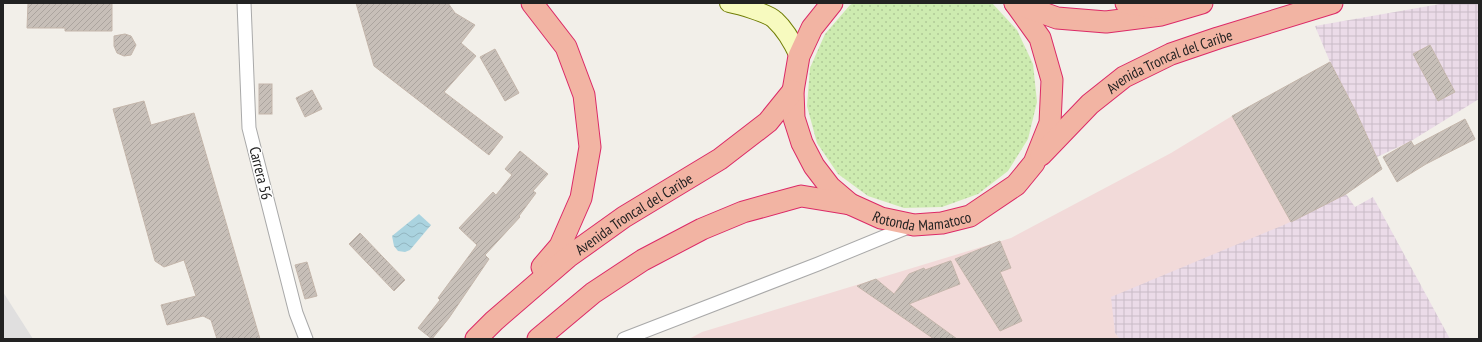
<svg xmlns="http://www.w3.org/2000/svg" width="1482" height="342" font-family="'PT Sans Narrow',sans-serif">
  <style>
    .residential { fill: #e0dfdf }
    .commercial { fill: #f2dad9 }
    .industrial { fill: url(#industrial-grid) }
    .grass { fill: url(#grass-dots) }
    .water { fill: url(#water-waves) }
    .building { fill: url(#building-hatch); stroke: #c4b6ab }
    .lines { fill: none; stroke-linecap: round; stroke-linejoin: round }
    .minor-casing { stroke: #a9a9a9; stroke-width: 15 }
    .secondary-casing { stroke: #707d05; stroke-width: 20 }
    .trunk-casing { stroke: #dc2a67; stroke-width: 23 }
    .minor { stroke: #fff; stroke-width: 13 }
    .secondary { stroke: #f7fabf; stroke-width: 18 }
    .trunk { stroke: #f2b4a3; stroke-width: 21 }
    .labels { text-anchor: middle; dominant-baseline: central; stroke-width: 3; stroke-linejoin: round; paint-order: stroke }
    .street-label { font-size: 15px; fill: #222; stroke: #fff }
  </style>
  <defs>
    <pattern id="industrial-grid" width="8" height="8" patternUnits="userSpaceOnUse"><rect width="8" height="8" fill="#ebdbe8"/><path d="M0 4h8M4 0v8" fill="none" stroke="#c9bcc7"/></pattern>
    <pattern id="grass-dots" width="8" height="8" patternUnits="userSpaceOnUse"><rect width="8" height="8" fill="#cdebb0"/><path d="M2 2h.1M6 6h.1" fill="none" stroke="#b0c997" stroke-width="1.8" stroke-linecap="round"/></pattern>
    <pattern id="water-waves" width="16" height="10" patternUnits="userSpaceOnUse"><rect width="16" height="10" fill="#aad3df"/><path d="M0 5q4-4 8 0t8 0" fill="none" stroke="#92b5bf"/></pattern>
    <pattern id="building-hatch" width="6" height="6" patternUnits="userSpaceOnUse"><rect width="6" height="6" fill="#c7bfb8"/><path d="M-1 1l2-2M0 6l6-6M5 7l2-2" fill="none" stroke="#aba49e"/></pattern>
  </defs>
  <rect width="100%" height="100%" fill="#f2efe9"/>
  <polygon class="residential" points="3,292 33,339 3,339"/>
  <polygon class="commercial" points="1232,116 1291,222 1115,333 1120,339 689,339 702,332 1011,238 1171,153"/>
  <g class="industrial">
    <polygon points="1446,3 1479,3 1479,99 1411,141 1377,157 1357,114 1330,62 1315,26"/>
    <polygon points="1346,194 1355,207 1373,197 1450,339 1120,339 1115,333 1111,297 1286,224"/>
  </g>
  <polygon class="grass" points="854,3 992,3 1017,30 1033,64 1037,102 1028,139 1008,171 978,194 942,207 904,208 868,196 838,174 817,143 807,106 810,68 825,34 850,5"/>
  <polygon class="water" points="419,214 431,225 410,250 405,252 398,251 394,246 392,236"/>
  <g class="building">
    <polygon points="28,3 112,3 112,31 65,31 65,28 27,28"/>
    <polygon points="356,3 448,3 455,13 475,25 461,43 476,56 444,92 503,137 489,155 374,66"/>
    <polygon points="125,34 131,36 136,45 131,55 124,56 117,53 114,46 114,36"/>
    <polygon points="1430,45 1455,92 1438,101 1413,54"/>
    <polygon points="495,49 519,93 505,101 480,57"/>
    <polygon points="1330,62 1357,114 1382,169 1346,194 1291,222 1232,116"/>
    <rect x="259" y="84" width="13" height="30"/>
    <polygon points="312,90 322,109 305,117 296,98"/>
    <polygon points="144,101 151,125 194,113 260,339 217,339 211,320 203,316 167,325 161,305 196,296 184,260 164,267 155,261 113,109"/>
    <polygon points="1465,119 1475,139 1426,164 1397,182 1383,157 1411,141 1414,146"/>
    <polygon points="520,151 548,174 533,191 536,193 519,216 520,217 485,255 489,259 449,318 432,339 418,328 440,300 438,298 477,245 459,228 493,192 496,195 512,175 505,169"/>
    <polygon points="360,233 405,280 394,291 349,244"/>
    <polygon points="1000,241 1011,268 1000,272 1022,321 1000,331 955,259"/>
    <polygon points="950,261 951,261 960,284 909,304 957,339 934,339 857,286 876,279 894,294 909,274 924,268 925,270"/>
    <polygon points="307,262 317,296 305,299 295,265"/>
  </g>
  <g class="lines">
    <g class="minor-casing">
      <g id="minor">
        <polyline points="244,3 249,128 296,313 306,339"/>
        <polyline points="624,339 818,264 913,225"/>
      </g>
    </g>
    <g class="secondary-casing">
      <path id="secondary" d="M729,3C739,5 768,13 775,20C786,30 793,43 799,56"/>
    </g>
    <g class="trunk-casing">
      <g id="trunk">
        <polyline points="532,3 566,47 584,95 590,147 581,198 560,246 542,267"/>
        <path id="s1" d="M832,3L812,28L799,56L793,91L794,118L802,143L814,166L830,187L850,204L881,218L914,225L942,223L970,216L1016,185L1034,163L1050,123L1052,80L1040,38L1015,3"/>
        <polyline points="1015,3 1057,18 1106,22 1161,15 1202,3"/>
        <polyline points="1126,3 1160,8"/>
        <path id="s2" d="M1041,155L1090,104L1124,77L1171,54L1218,38L1332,3"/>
        <path id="s3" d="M476,339L494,321L568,257L624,217L720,159L768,122L793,91"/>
        <polyline points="538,339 593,293 643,260 702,229 743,212 801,196 850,204"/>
      </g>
    </g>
    <use href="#minor" class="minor"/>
    <use href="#secondary" class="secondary"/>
    <use href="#trunk" class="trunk"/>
  </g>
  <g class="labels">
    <g class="street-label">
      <text stroke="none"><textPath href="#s2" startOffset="162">Avenida Troncal del Caribe</textPath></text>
      <text transform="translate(261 173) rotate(76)">Carrera 56</text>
      <text stroke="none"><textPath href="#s1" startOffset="306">Rotonda Mamatoco</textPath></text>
      <text stroke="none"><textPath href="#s3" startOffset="202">Avenida Troncal del Caribe</textPath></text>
    </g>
  </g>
  <rect width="1482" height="342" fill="none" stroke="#222222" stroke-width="8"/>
</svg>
